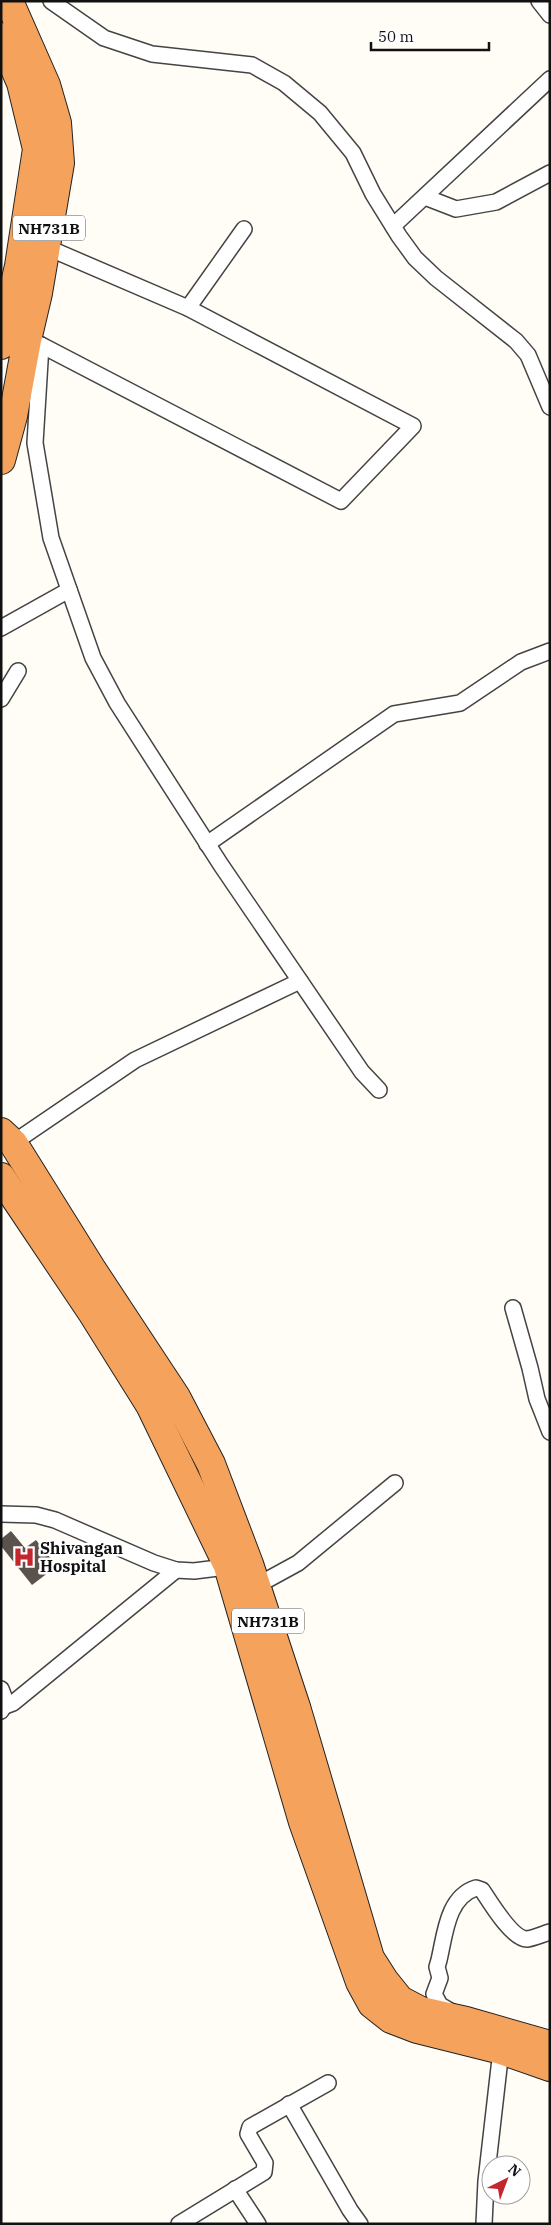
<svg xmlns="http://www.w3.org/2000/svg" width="551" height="2225" font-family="'IBM Plex Serif',serif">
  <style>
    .building { fill: #5a524d }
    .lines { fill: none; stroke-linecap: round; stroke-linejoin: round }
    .street-casing { stroke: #444; stroke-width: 18 }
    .highway-casing { stroke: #222; stroke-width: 30 }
    .street { stroke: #fff; stroke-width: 15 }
    .highway { stroke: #f5a25d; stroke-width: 28 }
    .labels { text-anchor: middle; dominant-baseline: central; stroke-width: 5; stroke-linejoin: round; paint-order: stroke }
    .shield { fill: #fff; stroke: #585858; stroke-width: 1 }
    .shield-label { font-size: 15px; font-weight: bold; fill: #111 }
    .poi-label { font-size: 16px; font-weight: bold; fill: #111; stroke: #fff; text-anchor: start }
  </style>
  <rect width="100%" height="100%" fill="#fffdf5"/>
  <polygon class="building" points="11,1531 25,1548 36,1540 57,1566 32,1585 1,1546 1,1539"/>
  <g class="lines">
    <g class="street-casing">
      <g id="street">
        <polyline points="51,1 104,38 152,54 252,65 284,83 320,113 353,153 373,194 399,236 415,258 436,278 516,341 528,355 550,407"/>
        <polyline points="539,1 550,15"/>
        <polyline points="425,197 456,209 496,202 550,173"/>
        <polyline points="393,226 550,79"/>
        <polyline points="188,308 244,229"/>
        <polyline points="27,340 41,345 341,501 413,426 188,308 46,247"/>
        <polyline points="41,345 35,443 51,538 93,658 117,703 221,865 362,1072 379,1090"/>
        <polyline points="1,628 69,590"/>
        <polyline points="1,699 18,671"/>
        <polyline points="207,844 394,714 460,703 521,662 550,651"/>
        <polyline points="13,1143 135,1060 300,981"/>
        <polyline points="513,1308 530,1368 537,1399 550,1432"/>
        <polyline points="1,1514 36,1515 55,1520 154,1563 176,1570 194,1571 234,1566"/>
        <polyline points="256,1586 298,1563 395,1483"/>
        <polyline points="1,1689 6,1702 1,1711"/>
        <polyline points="5,1706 13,1703 176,1570"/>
        <path d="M452,2012L440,2005L434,1994L440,1978L437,1967L439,1960C445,1935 447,1897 476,1888L482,1890C490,1902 512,1939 527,1939C534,1938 543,1934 550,1932"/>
        <polyline points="289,2104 350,2210 360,2224"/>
        <polyline points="235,2189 258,2224"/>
        <polyline points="179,2224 264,2172 265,2163 248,2134 250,2127 328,2083"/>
        <polyline points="484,2224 486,2181 501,2050"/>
      </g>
    </g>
    <g class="highway-casing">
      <g id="highway">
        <polyline points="1,37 21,83 37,149 19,266 1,345"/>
        <polyline points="1,460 13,416 27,340 38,293 60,163 57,123 46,85 9,1"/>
        <polyline points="1,1132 13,1143 91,1268 176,1397 211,1464 249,1564 296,1707 370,1958 384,1980 400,2000 421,2011 466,2021 550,2045"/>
        <polyline points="1,1177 93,1314 150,1405 228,1566 303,1822 360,1982 372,2004 391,2019 417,2029 501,2050 550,2067"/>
      </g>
    </g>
    <use href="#street" class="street"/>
    <use href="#highway" class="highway"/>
  </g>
  <defs>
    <g id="hospital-bare" transform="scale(1.725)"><path d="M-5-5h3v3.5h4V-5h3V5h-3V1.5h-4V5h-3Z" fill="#c4262e" stroke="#fff" stroke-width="2.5" paint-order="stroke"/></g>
  </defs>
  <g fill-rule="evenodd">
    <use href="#hospital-bare" x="24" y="1557"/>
  </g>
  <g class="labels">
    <g class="shield">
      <rect x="13" y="215.5" width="72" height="25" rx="4"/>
      <rect x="232" y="1608.5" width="72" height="25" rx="4"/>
    </g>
    <g class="shield-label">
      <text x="49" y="228">NH731B</text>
      <text x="268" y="1621">NH731B</text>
    </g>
    <g class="poi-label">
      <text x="40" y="1548">Shivangan<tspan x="40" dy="18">Hospital</tspan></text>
    </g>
  </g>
  <rect width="551" height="2225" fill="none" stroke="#111111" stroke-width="5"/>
  <g transform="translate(506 2180) rotate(42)"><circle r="24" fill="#ffffff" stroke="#a0a0a0"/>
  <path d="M0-4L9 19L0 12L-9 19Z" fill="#c4262e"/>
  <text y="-8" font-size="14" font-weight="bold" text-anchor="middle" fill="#111111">N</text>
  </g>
  <path d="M371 42v8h118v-8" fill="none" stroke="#111111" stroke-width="2.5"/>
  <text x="378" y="42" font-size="15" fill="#111111" stroke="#ffffff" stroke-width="4" paint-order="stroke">50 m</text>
</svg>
